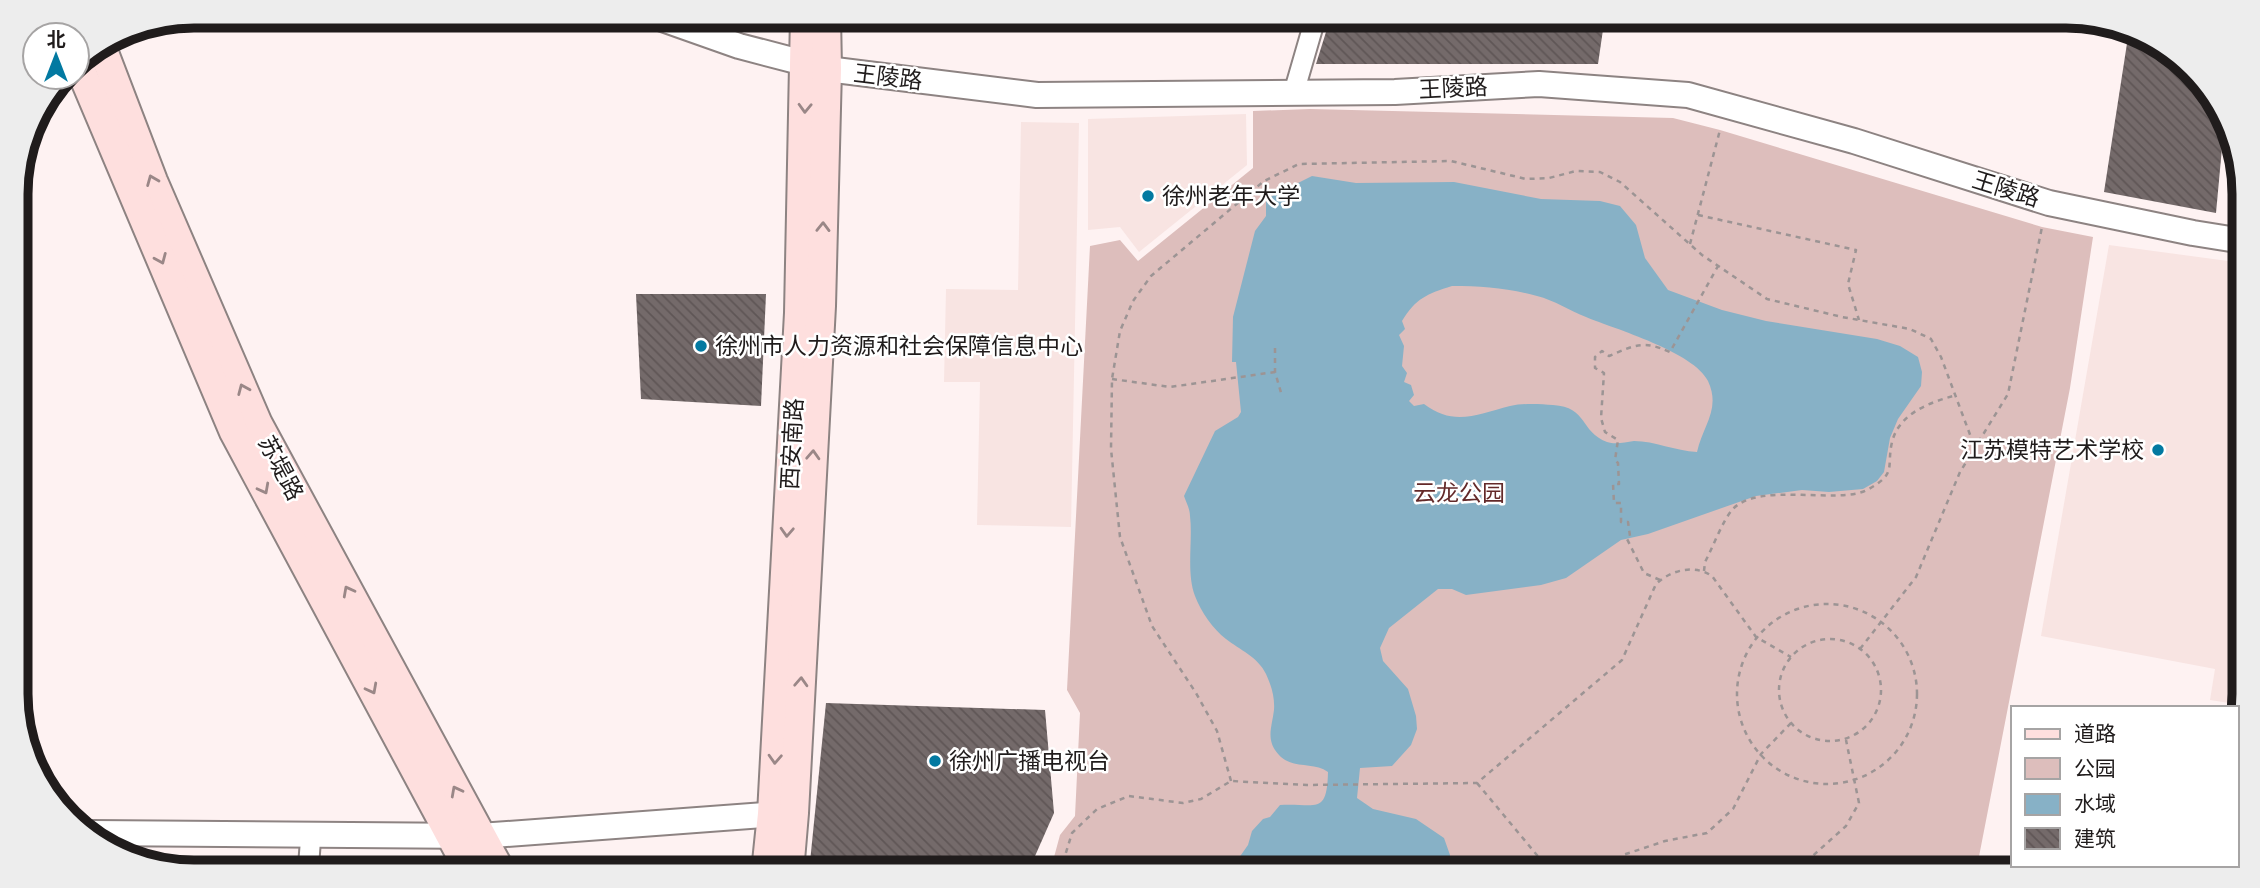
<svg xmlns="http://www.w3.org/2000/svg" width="2260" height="888" font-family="'DejaVu Sans','Noto Sans SC',sans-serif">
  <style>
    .built { fill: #f8e4e2 }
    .green { fill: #ddbebc }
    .water { fill: #87b1c6; fill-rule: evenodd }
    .building { fill: url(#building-back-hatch) }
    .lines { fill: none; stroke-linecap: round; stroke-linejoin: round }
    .minor-casing { stroke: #8d8382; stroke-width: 23 }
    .tertiary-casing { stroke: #8d8382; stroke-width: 28 }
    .secondary-casing { stroke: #8d8382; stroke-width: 32 }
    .path { stroke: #9c9494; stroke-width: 2.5; stroke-dasharray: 5 5; stroke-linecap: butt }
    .minor { stroke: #fff; stroke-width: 19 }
    .tertiary { stroke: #fff; stroke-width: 24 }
    .secondary { stroke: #fedfde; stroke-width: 28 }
    .oneway { stroke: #9a8787 }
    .poi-dot { fill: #0279a1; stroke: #fff; stroke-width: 2.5 }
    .labels { text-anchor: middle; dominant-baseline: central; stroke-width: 5; stroke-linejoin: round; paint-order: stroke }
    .street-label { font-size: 23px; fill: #201c1c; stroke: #fff }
    .poi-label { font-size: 23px; fill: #201c1c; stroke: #fff; text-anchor: start }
    .park-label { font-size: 23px; fill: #632929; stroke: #fff }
    .rim { fill: none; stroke: #201c1c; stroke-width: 9 }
  </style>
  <defs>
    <pattern id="building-back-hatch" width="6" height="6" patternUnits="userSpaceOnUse" patternTransform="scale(1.75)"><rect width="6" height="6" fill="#746a6a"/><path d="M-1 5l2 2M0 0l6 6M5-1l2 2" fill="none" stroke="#5f5656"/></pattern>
  </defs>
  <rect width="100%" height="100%" fill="#fef2f2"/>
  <g class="built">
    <polygon points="1246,114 1247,165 1139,252 1120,227 1088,230 1088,119"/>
    <polygon points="1021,122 1079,123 1071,527 977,525 980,382 944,382 946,289 1018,290"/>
    <polygon points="2109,245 2243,263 2244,694 2242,705 2210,700 2215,669 2041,636"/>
  </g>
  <polygon class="green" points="1310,109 1673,118 1720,130 2042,227 2093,237 2070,388 1976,872 1050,872 1060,835 1075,816 1080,713 1067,690 1090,246 1120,240 1138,261 1253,168 1253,111"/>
  <path class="water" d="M1312,176L1356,183L1454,182L1541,199L1600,201L1620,206L1636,225L1645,258L1668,290L1722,310L1766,321L1877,339L1900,346L1918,357L1922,372L1921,386L1898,419L1890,438L1884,472L1877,481L1863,489L1829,492L1802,490L1756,496L1648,534L1621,540L1566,578L1541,585L1466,595L1452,589H1438L1389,628L1380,648L1383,661L1408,689L1416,716L1417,729L1411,745L1392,766L1360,768L1357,798L1373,809L1416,819L1444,838L1450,855L1448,872H1229L1248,845L1252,831L1263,819L1270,817L1280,805C1316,803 1327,816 1328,772C1313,761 1293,770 1279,755C1265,740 1272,727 1274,710C1275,697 1271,685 1266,674C1258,657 1240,650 1226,639C1213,629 1201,612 1195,596C1186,572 1193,541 1190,516C1190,509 1186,502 1184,496L1215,431L1238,417L1241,412L1236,362H1232L1233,317L1255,231L1266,216V199ZM1452,286C1482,286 1508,288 1537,296C1554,300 1570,311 1586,317C1615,329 1694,352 1708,381C1721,409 1703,425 1697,452C1675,451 1655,441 1634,441C1625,442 1616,445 1607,442C1580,432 1588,407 1553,405C1540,404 1524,403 1510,406C1478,414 1454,427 1424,404L1414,406L1409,401L1414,395L1411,385L1404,382L1407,373L1402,366L1404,346L1399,335L1405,329L1402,321C1416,298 1427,294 1452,286Z"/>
  <g class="building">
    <polygon points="1331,16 1605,16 1598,64 1316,64"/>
    <polygon points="2128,37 2143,39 2207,85 2224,126 2216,213 2104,192"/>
    <polygon points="636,294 766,294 761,406 641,399"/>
    <polygon points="826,703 1045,710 1054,813 1028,872 809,872"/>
  </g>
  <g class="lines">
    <g class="minor-casing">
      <g id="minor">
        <polyline points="1294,92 1316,16"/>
        <polyline points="308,872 311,834"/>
      </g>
    </g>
    <g class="tertiary-casing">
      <g id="tertiary">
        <polyline points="654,16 739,46 827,69 1037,95 1395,92 1539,84 1688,95 1854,141 2049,203 2193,233 2243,241"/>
        <polyline points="92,833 480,836 791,813"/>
      </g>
    </g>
    <g class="secondary-casing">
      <g id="secondary">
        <polyline points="101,45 153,181 258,424 501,872"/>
        <polyline points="77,61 234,432 470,872"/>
        <polyline points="766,872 772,814 799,313 805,16"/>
        <polyline points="789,872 794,813 821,306 827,69 826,16"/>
      </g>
    </g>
    <g class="path">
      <polyline points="1698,215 1856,250 1848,284 1859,320"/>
      <polyline points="1690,244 1720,130"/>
      <polyline points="1275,348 1275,372 1282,396"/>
      <polyline points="1112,379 1170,387 1275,372"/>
      <path d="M1704,571L1705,562C1713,547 1722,522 1732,510C1757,481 1838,505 1867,490C1898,473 1886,468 1892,442C1899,414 1928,403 1953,396"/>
      <path d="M1660,580L1644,573L1627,539L1630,536L1628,522H1621V503H1614L1613,484H1619L1618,463L1615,460L1618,440L1605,432L1601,418L1604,373L1595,368V357L1602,351L1609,356C1635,345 1643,340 1670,352L1718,266"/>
      <circle cx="1827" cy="694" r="90"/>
      <circle cx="1830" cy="690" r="51"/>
      <polyline points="1860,649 1916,577 1960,472 2008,394 2042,227"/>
      <polyline points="1231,781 1217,731 1196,693 1152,626 1120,537 1111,449 1112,379 1120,331 1133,301 1151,276 1264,181 1299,164 1451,161 1526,179 1549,178 1576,171 1600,172 1620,182 1702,255 1767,299 1842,317 1910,329 1931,339 1941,357 1975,448"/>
      <polyline points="1477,783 1551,872"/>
      <path d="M1060,872L1072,833L1097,809L1129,796L1183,803L1201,799L1231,781L1307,785L1477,783L1622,660L1656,584C1671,570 1694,564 1712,576L1756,637L1791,657"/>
      <polyline points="1601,872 1623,855 1665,841 1707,833 1733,809 1761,754 1791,723"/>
      <polyline points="1805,872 1807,861 1846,826 1859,803 1846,740"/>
    </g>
    <use href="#minor" class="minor"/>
    <use href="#tertiary" class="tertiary"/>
    <use href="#secondary" class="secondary"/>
  </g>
  <defs><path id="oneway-chevron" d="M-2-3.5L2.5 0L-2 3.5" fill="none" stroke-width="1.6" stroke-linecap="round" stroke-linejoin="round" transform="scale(1.75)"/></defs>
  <g class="oneway">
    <use href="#oneway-chevron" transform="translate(805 108) rotate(92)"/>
    <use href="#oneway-chevron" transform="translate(152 180) rotate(-112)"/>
    <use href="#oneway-chevron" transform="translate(823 227) rotate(-89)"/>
    <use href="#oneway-chevron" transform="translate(161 259) rotate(67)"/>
    <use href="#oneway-chevron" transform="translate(243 389) rotate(-113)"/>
    <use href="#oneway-chevron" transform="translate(813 455) rotate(-87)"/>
    <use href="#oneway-chevron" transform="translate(264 489) rotate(62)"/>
    <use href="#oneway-chevron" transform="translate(787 532) rotate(93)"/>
    <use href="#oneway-chevron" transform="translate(348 591) rotate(-118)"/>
    <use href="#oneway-chevron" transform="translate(801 682) rotate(-87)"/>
    <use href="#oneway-chevron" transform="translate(372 689) rotate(62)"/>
    <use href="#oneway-chevron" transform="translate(775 759) rotate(93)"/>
    <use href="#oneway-chevron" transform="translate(456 791) rotate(-118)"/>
  </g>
  <g class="poi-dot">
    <circle cx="1148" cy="196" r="7"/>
    <circle cx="701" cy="346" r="7"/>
    <circle cx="2158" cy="450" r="7"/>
    <circle cx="935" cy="761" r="7"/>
  </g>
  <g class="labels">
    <g class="street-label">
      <text transform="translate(888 77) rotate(7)">王陵路</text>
      <text transform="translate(1453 88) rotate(-3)">王陵路</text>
      <text transform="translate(2006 189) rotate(17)">王陵路</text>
      <text transform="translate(792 444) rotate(-87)">西安南路</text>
      <text transform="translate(281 468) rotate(62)">苏堤路</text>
    </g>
    <g class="poi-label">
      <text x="1162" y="196">徐州老年大学</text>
      <text x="715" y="346">徐州市人力资源和社会保障信息中心</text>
      <text x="2144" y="450" text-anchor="end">江苏模特艺术学校</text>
      <text x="949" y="761">徐州广播电视台</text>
    </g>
    <g class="park-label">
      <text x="1459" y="493">云龙公园</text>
    </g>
  </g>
  <path d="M0 0H2260V888H0ZM194 28H2066A166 166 0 0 1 2232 194V694A166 166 0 0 1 2066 860H194A166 166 0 0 1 28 694V194A166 166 0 0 1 194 28Z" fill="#ededed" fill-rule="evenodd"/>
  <path class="rim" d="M194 28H2066A166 166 0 0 1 2232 194V694A166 166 0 0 1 2066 860H194A166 166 0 0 1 28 694V194A166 166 0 0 1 194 28Z"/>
  <rect x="2011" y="706" width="228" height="161" fill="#ffffff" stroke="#a6a4a4" stroke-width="2"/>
  <rect x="2025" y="729" width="35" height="10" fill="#fedfde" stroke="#a6a4a4" stroke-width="2"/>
  <text x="2074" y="741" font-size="21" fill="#201c1c">道路</text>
  <rect x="2025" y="758" width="35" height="21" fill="#ddbebc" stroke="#a6a4a4" stroke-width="2"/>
  <text x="2074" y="776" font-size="21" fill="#201c1c">公园</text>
  <rect x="2025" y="794" width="35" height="21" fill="#87b1c6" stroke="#a6a4a4" stroke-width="2"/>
  <text x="2074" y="811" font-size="21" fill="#201c1c">水域</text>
  <rect x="2025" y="828" width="35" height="21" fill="url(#building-back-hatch)" stroke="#a6a4a4" stroke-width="2"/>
  <text x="2074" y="846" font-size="21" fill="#201c1c">建筑</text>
  <g transform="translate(56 56)"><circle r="33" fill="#ffffff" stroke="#a6a4a4" stroke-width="2"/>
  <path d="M0-5L12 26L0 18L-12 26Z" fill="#0279a1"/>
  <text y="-10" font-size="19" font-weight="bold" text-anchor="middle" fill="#201c1c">北</text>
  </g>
</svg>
